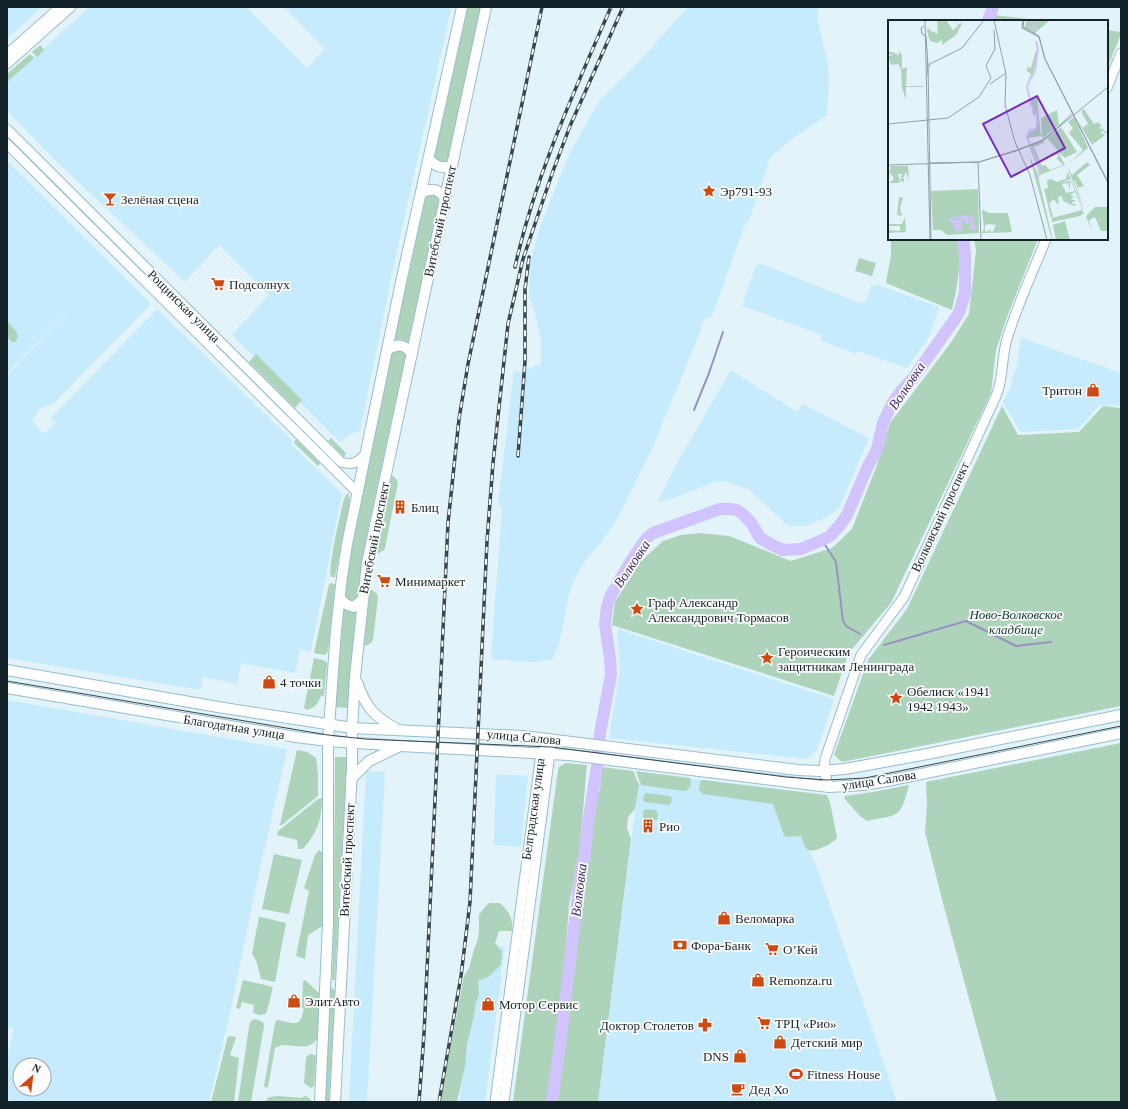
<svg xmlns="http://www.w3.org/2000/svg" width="1128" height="1109" font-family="Georgia,serif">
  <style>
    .built { fill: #c5ebfd; fill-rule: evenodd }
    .green { fill: #add3bb }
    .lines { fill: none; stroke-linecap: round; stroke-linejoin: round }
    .stream { stroke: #9893be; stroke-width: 2 }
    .river { stroke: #d1c3fd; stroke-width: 12 }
    .secondary-casing { stroke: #96bdce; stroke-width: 11 }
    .primary-casing { stroke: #96bdce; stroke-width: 12 }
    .secondary { stroke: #fff; stroke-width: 9 }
    .primary { stroke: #fff; stroke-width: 10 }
    .tram { stroke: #38474e; stroke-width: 1 }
    .rail-casing { stroke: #38474e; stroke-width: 3.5 }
    .rail { stroke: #fdfdfd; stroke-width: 2; stroke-dasharray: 6; stroke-linecap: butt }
    .labels { text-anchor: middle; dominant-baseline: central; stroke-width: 3.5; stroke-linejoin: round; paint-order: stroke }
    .poi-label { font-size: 13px; fill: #14232a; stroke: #fdfdfd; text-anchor: start }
    .street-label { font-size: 13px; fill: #14232a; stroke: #fdfdfd }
    .park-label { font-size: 13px; font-style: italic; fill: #0c3d26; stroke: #fdfdfd }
    .water-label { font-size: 14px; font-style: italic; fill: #422c6e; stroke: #fdfdfd }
    .inset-river { fill: none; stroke: #d1c3fd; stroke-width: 2 }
    .inset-road { fill: none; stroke: #90a0a7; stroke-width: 1 }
    .view { fill: #7b2cbf; fill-opacity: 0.15; stroke: #7b2cbf; stroke-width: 2 }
    .inset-edge { fill: none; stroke: #14232a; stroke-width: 2 }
  </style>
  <rect width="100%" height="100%" fill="#e3f3fa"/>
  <g class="built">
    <polygon points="7,7 42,7 7,39"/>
    <polygon points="90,7 246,7 307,68 325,49 284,7 448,7 451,10 395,260 360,431 348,435 340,442 232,335 269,295 219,245 185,282 60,165 7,111 7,81"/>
    <polygon points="688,7 819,7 817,18 827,60 829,78 827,115 789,141 770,158 750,218 744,227 712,316 702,322 700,332 651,451 620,514 601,543 585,561 574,580 569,595 561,635 558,647 552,660 533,662 491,659 502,507 498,504 514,371 522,372 541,364 541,339 534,309 529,297 530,262 540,227 569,154 600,100 636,65"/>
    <polygon points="7,161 151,304 53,404 39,409 32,421 43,434 56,423 51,418 157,309 292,440 292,445 342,494 311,651 300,649 295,673 241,663 237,684 203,677 201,690 7,658 7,379 9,373 88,292 8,372 7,375"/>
    <polygon points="758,264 764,265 860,303 867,299 871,287 878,285 939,307 929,337 907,368 858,351 856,354 820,340 822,335 742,306 755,268"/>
    <polygon points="1021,338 1121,373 1121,406 1100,405 1078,429 1020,432 1003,403 1010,388 1017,365"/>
    <polygon points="731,370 768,394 798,412 802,404 869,438 839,508 827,517 810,524 803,526 789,526 785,523 749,490 728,482 722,481 715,482 673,498 658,502 678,461"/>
    <polygon points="617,629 834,699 817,750 806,759 609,738 620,670"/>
    <path d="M7,700L287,749L254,896L229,1018L209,1102H17L7,1100V1059L14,1029L7,1027ZM20,1065H44V1089H20Z"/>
    <polygon points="366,771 385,772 367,1102 349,1102"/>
    <polygon points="640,773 773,788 787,836 803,836 819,873 897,1102 598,1102"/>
    <polygon points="496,774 528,776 521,847 494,845"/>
    <polygon points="482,943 505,947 485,1102 459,1102"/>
  </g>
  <g class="green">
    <polygon points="468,7 481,7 448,159 445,163 439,163 434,158"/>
    <polygon points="995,15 1044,21 992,21"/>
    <polygon points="1107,30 1121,32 1121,34 1107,69"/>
    <polygon points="40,45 44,50 37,57 32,52"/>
    <polygon points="30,54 34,58 7,82 7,74"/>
    <polygon points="431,194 438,196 439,203 408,344 401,339 394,341 425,200 427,195"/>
    <path d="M891,239H957C962,263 957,287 952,310L886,283L891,255Z"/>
    <polygon points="974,239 1038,239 1007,317 996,350 991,393 891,603 848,654 834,696 612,625 615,602 640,562 663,541 681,535 700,533 729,536 791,561 832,548 852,529 877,465 890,423 950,344 969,314 976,250"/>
    <polygon points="859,258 876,263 872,276 855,271"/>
    <polygon points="7,321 16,331 18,337 15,342 12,342 7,337"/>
    <polygon points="395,351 401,351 405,353 405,358 366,539 357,596 355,599 351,601 345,596 349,564 391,354"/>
    <polygon points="256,354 302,400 295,408 249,362"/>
    <polygon points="1002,406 1018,435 1079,432 1103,406 1121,408 1121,706 842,762 834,755 868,660 907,609"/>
    <polygon points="331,438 346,453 344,457 328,441"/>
    <polygon points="296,439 320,463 318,466 295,444 294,442"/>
    <polygon points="392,475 397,480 398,483 385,548 384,550 375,555"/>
    <path d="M348,492L350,501L335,577H331C327,570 341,511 344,499Z"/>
    <polygon points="332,583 335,585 328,651 325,655 314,653 329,584"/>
    <polygon points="372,590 377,594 378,597 373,640 370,644 365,646 364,645 370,591"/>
    <polygon points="344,608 356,610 347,708 335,707"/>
    <path d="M314,658L323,660L327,663L324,696H321C318,703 315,708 307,710L304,708Z"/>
    <polygon points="1121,743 1121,1102 997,1102 943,903 925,832 927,806 926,782"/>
    <polygon points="297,750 307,752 316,758 318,774 318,796 282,825 280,825"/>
    <polygon points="335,757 347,757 335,980 332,980 334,896"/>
    <polygon points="566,763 587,765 579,855 569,905 566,948 548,1102 513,1102 558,770 559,767"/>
    <polygon points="602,767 633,771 639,785 635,809 628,817 627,828 631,839 598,1102 557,1102 590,847 591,831 595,802 600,790"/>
    <polygon points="636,771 690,778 691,781 690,787 686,791 682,791 641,785"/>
    <path d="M702,780L827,795L830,802L837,838C834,843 814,853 808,850C804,848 803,840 801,836L786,837L784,835L773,804L703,794L699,790L700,782Z"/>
    <path d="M909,785C900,819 900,814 867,821L860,816L844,798L845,796L873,792Z"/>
    <polygon points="645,793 670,796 672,798 671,803 669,805 645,802 643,800"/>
    <path d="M322,798C322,819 317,832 304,848L302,849H298L297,840L277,835L278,831L318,799Z"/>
    <polygon points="646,809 656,810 658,814 657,820 645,819 643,818 643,811"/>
    <polygon points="319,850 323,853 324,925 308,935 305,959 296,956 309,891 304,888 315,855"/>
    <polygon points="274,854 302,860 289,914 262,909"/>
    <path d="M489,903H500C509,912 513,917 512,931H499L495,943L502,951L501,965L488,977L478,981L479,995L476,1002L474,1016L467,1044L465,1066L457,1102H440L464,976L469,968L474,949L478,939L479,931V914Z"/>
    <polygon points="259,917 261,917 286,923 275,982 261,979 257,963 252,953"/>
    <polygon points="243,980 270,986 273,988 266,1014 260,1015 253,1013 254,1005 242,1002 240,1009 236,1008"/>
    <path d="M305,980L320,994L317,1039C309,1051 296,1045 284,1045C281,1045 278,1047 275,1048L268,1087L266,1088L264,1086L275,1023L277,1020C294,1022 299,1030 304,1009L302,1008L303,982Z"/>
    <polygon points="332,988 335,990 329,1102 325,1102 331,990"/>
    <path d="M255,1019L263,1022L264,1026L251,1102H238L249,1027C250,1023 250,1020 255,1019Z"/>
    <polygon points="228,1036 236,1037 230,1055 239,1058 234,1102 211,1102"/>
    <polygon points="311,1054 315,1055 316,1058 314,1086 311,1088 304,1083 306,1058 307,1056"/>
    <polygon points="278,1096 302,1098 303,1097 306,1096 310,1099 312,1102 265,1102 269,1097"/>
  </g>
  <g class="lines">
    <g class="stream">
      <polyline points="694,410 709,373 723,332"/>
      <polyline points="822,540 836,562 843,621 846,626 860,634"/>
      <polyline points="884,645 966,621 1016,646 1051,642"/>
    </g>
    <g class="river">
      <polyline points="988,21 993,7"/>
      <polyline points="552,1102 560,1045 581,869 585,855 588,822 597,767 600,733 611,675 610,658 605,624 607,607 611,595 631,561 646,539 653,533 720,509 730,509 737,510 745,516 752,524 760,538 772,545 783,550 801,549 822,540 830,536 840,525 847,515 868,466 877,449 883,423 892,404 901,391 914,377 959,313 965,293 965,252 963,239"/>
    </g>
    <g class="secondary-casing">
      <g id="secondary">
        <polyline points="7,54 60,7"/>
        <polyline points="7,64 71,7"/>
        <polyline points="1107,88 1121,53"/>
        <path d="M7,129L341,462C353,466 359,462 366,453"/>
        <polyline points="7,144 358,493"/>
        <path d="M829,787L824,771L825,759L861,655L904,597L996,396C1004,378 1001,358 1007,339C1017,305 1033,272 1046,239"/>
        <polyline points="495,1102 541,753 551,739"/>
        <polyline points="504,1102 551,746"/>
      </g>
    </g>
    <g class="primary-casing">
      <g id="primary">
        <path d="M429,159C436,167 442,169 452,166"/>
        <path d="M421,193C432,188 437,188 445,198"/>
        <path d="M387,350C397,344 404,343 412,354"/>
        <path d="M340,598C344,603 347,606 354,607L362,600"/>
        <polyline points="7,670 218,707 352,728 523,736 798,770 820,771 845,769 922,755 1121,715"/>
        <path d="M357,682C365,706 374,717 397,729"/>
        <polyline points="7,688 296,737 328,741 400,746 569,755 829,787 864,785 887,781 1121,733"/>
        <polyline points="351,779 369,761 398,747"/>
        <polyline points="320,1102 328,924 328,741 336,630 342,577 347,544 401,282 462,7"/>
        <polyline points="335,1102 352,769 352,728 355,677 367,563 486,7"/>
      </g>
    </g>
    <use href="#secondary" class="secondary"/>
    <use href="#primary" class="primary"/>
    <polyline class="tram" points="7,681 328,735 365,739 551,747 786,777 827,780 865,778 1121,726"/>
    <g class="rail-casing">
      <g id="rail">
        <path d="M515,267C535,176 574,92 611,7"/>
        <polyline points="518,456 525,361 525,289 529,257"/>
        <polyline points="419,1102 424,1034 448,523 459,419 468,364 542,7"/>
        <polyline points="439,1102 461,976 470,902 487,541 493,463 508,324 523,259 553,171 570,126 623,7"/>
      </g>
    </g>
    <use href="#rail" class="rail"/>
  </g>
  <defs>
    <g id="sight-bare" transform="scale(1.08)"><path d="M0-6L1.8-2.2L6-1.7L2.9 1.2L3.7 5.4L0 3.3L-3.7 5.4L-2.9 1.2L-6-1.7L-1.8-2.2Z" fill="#cf4912" stroke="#fdfdfd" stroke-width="2.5" paint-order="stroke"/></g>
    <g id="bar-bare" transform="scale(1.08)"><path d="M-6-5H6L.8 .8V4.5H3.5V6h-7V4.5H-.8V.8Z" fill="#cf4912" stroke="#fdfdfd" stroke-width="2.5" paint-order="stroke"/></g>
    <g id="supermarket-bare" transform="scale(1.08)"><path d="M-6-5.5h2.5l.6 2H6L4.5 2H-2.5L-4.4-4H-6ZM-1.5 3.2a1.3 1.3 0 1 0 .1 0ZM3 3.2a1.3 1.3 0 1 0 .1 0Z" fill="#cf4912" stroke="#fdfdfd" stroke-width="2.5" paint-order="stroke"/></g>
    <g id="shop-bare" transform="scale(1.08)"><path d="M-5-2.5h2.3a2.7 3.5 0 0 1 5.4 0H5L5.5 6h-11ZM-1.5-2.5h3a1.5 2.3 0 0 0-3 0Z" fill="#cf4912" stroke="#fdfdfd" stroke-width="2.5" paint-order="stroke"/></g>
    <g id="building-bare" transform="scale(1.08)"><path d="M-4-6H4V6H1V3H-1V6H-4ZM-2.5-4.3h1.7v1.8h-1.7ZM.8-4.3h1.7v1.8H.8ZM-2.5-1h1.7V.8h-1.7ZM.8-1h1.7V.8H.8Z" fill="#cf4912" stroke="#fdfdfd" stroke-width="2.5" paint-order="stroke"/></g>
    <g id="bank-bare" transform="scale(1.08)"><path d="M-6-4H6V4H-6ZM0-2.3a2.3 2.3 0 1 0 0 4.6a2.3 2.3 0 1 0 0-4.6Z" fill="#cf4912" stroke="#fdfdfd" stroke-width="2.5" paint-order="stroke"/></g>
    <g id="pharmacy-bare" transform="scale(1.08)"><path d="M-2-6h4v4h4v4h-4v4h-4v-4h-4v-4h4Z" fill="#cf4912" stroke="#fdfdfd" stroke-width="2.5" paint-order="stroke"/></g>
    <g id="stadium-bare" transform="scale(1.08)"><path d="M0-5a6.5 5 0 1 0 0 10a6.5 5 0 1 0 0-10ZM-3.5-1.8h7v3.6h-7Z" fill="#cf4912" stroke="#fdfdfd" stroke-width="2.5" paint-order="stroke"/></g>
    <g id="cafe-bare" transform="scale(1.08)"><path d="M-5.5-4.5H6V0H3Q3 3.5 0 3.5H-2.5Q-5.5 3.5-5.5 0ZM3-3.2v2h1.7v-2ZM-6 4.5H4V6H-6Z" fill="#cf4912" stroke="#fdfdfd" stroke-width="2.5" paint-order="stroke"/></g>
  </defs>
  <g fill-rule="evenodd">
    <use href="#sight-bare" x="709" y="191"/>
    <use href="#bar-bare" x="110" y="199"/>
    <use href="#supermarket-bare" x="218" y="284"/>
    <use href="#shop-bare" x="1093" y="390"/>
    <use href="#building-bare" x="400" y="507"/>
    <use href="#supermarket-bare" x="384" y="581"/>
    <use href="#sight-bare" x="637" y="609"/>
    <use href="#sight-bare" x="767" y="658"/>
    <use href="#shop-bare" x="269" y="682"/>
    <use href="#sight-bare" x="896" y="698"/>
    <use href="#building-bare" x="648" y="826"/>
    <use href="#shop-bare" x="724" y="918"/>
    <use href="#bank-bare" x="680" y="945"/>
    <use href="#supermarket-bare" x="772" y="949"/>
    <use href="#shop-bare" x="758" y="980"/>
    <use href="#shop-bare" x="294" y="1001"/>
    <use href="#shop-bare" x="488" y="1004"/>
    <use href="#supermarket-bare" x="764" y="1023"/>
    <use href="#pharmacy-bare" x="705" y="1025"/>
    <use href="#shop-bare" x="780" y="1042"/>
    <use href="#shop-bare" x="740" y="1056"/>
    <use href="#stadium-bare" x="796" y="1074"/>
    <use href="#cafe-bare" x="738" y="1089"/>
  </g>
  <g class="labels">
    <g class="poi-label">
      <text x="720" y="191">Эр791-93</text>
      <text x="121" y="199">Зелёная сцена</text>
      <text x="229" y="284">Подсолнух</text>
      <text x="1082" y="390" text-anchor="end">Тритон</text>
      <text x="411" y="507">Блиц</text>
      <text x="395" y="581">Минимаркет</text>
      <text x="648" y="602">Граф Александр<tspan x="648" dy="15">Александрович Тормасов</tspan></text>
      <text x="778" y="651">Героическим<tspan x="778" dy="15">защитникам Ленинграда</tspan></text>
      <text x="280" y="682">4 точки</text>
      <text x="907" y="691">Обелиск «1941<tspan x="907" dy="15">1942 1943»</tspan></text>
      <text x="659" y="826">Рио</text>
      <text x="735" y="918">Веломарка</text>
      <text x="691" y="945">Фора-Банк</text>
      <text x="783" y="949">О’Кей</text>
      <text x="769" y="980">Remonza.ru</text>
      <text x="305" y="1001">ЭлитАвто</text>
      <text x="499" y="1004">Мотор Сервис</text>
      <text x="775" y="1023">ТРЦ «Рио»</text>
      <text x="694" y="1025" text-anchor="end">Доктор Столетов</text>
      <text x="791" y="1042">Детский мир</text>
      <text x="729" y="1056" text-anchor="end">DNS</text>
      <text x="807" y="1074">Fitness House</text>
      <text x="749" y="1089">Дед Хо</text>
    </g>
    <g class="street-label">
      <text transform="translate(440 221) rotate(-78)">Витебский проспект</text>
      <text transform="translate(184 306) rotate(45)">Рощинская улица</text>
      <text transform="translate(940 517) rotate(-65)">Волковский проспект</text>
      <text transform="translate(374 538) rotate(-79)">Витебский проспект</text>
      <text transform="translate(234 727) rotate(9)">Благодатная улица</text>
      <text transform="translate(524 737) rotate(5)">улица Салова</text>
      <text transform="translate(879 780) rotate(-9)">улица Салова</text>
      <text transform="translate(533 809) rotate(-82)">Белградская улица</text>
      <text transform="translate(347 860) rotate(-87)">Витебский проспект</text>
    </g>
    <g class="park-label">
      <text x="1016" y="614">Ново-Волковское<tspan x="1016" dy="15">кладбище</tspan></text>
    </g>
    <g class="water-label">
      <text transform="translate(907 386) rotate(-56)">Волковка</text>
      <text transform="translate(632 564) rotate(-56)">Волковка</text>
      <text transform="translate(579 890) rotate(-83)">Волковка</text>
    </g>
  </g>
  <g transform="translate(888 20)">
    <rect width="220" height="220" fill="#e3f3fa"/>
    <path d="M49,0H58L65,10L70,6L65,1L70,5L75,2L68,15L54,25V20L49,23L42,21L39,11L40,6L41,10L50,14ZM139,0H162L147,13L136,8ZM148,30H150L148,49L145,57L141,58L143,54L139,51V47L143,48ZM11,31L14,35V49L19,47L18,66H35L36,67H18V80L14,68L13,49L10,44L3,45L0,36L6,35L0,34V32H4L11,35ZM149,77L153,116L140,118V113L149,108V94L145,88L148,95H145L143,80ZM196,89L206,104L210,102L214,106L211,107L213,110L214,107L217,112L220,110L218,114L214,110L213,113L217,115L204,125L189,100L195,108L200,104L193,91ZM169,90L171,105L154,119L153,98ZM186,97L200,128L180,144L195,130L181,113L185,108L180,102ZM173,107L189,132L177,138L170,132L177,145L152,155L141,126L144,128L143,125L155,121L156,123L146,127L154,146L157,145L162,150L175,145L168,138L171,137L168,133L170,131L159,118ZM141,135L149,152L165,220H164ZM199,142L202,145L189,155L196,166L190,168L187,161L189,159L186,161L191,174L195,187L179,146L184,155ZM0,146H20L21,161L18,152L15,158L12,157L15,154H10L11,159L16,158V162L11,160L12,163H1L5,160V156L2,155L5,154L1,153L3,147ZM180,152L195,189L192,190L194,188L187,172L182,175L186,176L183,178L188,177L183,179L188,181L184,182L185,184L191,182L185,184H189L186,186L175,181L174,176L170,177L171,185L165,179L163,183L161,182L165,197L163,198L156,169L160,168L159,160L164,159L168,162L178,159ZM182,159L187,171L178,173L174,164L180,163L182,171V161L173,163ZM90,169L91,213L59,215L53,210H45L43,171ZM11,177H12L15,178L12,188L14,196L9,195ZM207,187H219L220,211H213L207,197L201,200L204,212L198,196ZM94,190L101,193H120L124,212L104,213L108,205L101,204L97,205V212L103,210V213H94L96,209ZM194,190L196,193L192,196L164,202V198ZM17,197L18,212L0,213V210L12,211V206H0V204H14ZM177,201L182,220H168L165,205Z" fill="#add3bb" fill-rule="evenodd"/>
    <path d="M78,195L82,198L84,195L88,210L82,209L84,204L82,198L81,204H77L74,198L60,199L74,200V211L68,210L64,205H67L59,199Z" fill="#d1c3fd"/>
    <path class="inset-river" d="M140,0L145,3L146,9H150M148,21L150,30L147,49L139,66L143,85L149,94V107L146,110H142L139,117L152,149L150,158"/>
    <path class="inset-road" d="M37,0L42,220M106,0L118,54L117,85L127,122L142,155L159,220M135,0L134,8L151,17L157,39L220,163M136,0L135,7L151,16L157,39L220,162M36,6L33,8L34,14L38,16L40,45L43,220M39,40L40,55M41,47L42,44L74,28L96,0M102,64L118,53M0,104L60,98L91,77L103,58L98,46L107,29L106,10M90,142L93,220M41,143L91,142L128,131L156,120L185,93M0,145L91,142L129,130L155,120L220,67"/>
    <path class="view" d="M149,76L177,128L123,157L95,104Z"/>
    <rect width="220" height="220" class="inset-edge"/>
  </g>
  <rect width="1128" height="1109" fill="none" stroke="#14232a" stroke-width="16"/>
  <g transform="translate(32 1077) rotate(28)"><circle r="19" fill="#fdfdfd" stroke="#a0a6a9"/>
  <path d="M0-3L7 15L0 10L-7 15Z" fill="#cf4912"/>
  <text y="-6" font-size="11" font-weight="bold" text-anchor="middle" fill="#14232a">N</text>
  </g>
</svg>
